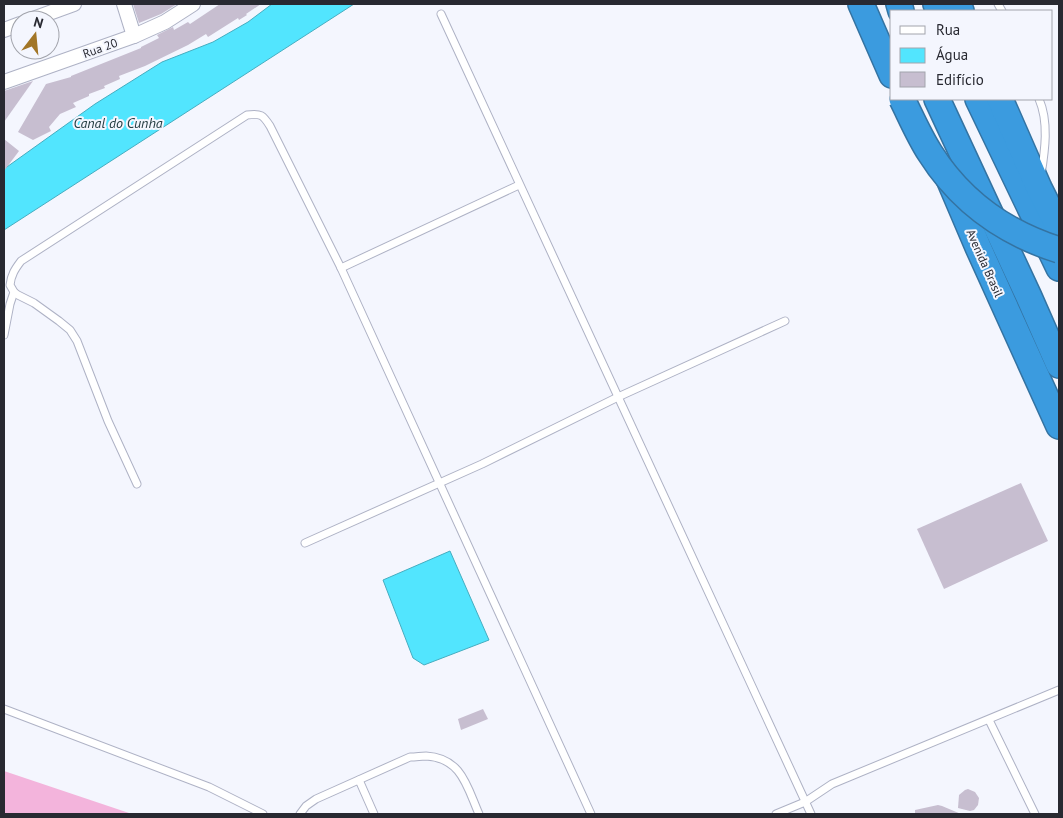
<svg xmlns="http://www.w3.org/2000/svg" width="1063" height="818" font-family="'PT Sans',sans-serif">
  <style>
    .green { fill: #f3b4dc }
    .water { fill: #52e5fe; stroke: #45adc0 }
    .building { fill: #c7bed0 }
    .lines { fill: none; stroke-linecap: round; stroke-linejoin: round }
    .lane-casing { stroke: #aeb2c5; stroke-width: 9 }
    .street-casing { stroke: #aeb2c5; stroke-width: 16 }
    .highway-casing { stroke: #3473a2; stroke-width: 28 }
    .lane { stroke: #fff; stroke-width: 7 }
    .street { stroke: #fff; stroke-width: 14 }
    .highway { stroke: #3b9bdf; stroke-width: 25 }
    .highway-bridge-casing { stroke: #3473a2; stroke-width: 28; stroke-linecap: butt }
    .highway-bridge { stroke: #3b9bdf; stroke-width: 25 }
    .labels { text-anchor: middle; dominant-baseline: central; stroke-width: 4; stroke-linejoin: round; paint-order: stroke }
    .street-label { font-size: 12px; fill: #282931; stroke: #f4f6fe }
    .water-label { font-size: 14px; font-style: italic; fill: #243d42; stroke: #f4f6fe }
  </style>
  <rect width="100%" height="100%" fill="#f4f6fe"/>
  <polygon class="green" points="4,771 132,814 4,814"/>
  <g class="water">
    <polygon points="272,4 354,4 4,230 4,169 95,104 162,62 213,42 248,22"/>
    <polygon points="450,551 489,640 424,665 413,658 383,580"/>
  </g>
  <g class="building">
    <polygon points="133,4 177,4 161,14 139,23"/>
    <polygon points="220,4 261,4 246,14 247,15 239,20 238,18 208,37 206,34 188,45 145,66 119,76 120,79 104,86 105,88 89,94 89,96 73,103 76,107 60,114 49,127 51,131 33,140 18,132 46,84 71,77 71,76 141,48 141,47 159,38 157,35 173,27 174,30 188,22 190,24"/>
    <polygon points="33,81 4,122 4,91"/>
    <polygon points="4,139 19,151 4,171"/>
    <polygon points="1021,483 1048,541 944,589 917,529"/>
    <polygon points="483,709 488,719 461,730 458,719"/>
    <polygon points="968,789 975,792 979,798 978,805 974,810 970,811 958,808 959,795 965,790"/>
    <polygon points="938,805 942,806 961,814 915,814 915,810"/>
  </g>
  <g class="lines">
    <g class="lane-casing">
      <g id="lane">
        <polyline points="998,4 1002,11"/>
        <polyline points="441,14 811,814"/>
        <path d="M1039,99C1049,122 1045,150 1041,175"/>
        <polyline points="341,268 519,185"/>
        <polyline points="4,335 10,304 14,292"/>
        <path d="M137,484L108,421L77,341L70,330L59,321L34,303L18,295L14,292L10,285C11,275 15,269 21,261L247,115C261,113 263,115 270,126L341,268L591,814"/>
        <polyline points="305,543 482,464 618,397 785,321"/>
        <polyline points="4,709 209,787 263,814"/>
        <polyline points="989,720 1035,814"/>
        <polyline points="359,780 374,814"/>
        <path d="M300,814L306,806L316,799L410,757C416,757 421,756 426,756C462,758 467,787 479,814"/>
        <polyline points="776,814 805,802 832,784 1059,690"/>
      </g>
    </g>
    <g class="street-casing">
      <g id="street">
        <polyline points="124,4 134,36"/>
        <polyline points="30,20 74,4"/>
        <polyline points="4,30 20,24"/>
        <polyline points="4,82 134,36 165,22 193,4"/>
      </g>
    </g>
    <g class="highway-casing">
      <g id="highway">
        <polyline points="861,4 892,75"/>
        <polyline points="899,4 901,11"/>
        <polyline points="936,4 939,11"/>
        <polyline points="958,4 961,11"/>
        <polyline points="937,99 1029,297 1059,365"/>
        <polyline points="978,99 1059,268"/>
        <polyline points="1000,99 1039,188 1059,228"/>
        <polyline points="949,179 978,247 1059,426"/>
      </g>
    </g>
    <use href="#lane" class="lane"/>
    <use href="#street" class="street"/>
    <use href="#highway" class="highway"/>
    <g class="highway-bridge-casing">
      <path id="highway-bridge" d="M902,99C911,117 919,136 930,153C961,202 1005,233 1059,250"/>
    </g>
    <use href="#highway-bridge" class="highway-bridge"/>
  </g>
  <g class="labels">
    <g class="street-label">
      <text transform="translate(100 48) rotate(-20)">Rua 20</text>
      <text transform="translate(985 263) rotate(66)">Avenida Brasil</text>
    </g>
    <g class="water-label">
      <text x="118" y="123">Canal do Cunha</text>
    </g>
  </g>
  <rect width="1063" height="818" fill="none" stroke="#282931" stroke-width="10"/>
  <rect x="890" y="10" width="162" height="90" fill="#f4f6fe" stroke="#a2a4ac"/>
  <rect x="900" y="26" width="25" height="8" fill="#ffffff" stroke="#a2a4ac"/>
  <text x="936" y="35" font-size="15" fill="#282931">Rua</text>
  <rect x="900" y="48" width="25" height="15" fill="#52e5fe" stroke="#a2a4ac"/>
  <text x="936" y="60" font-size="15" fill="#282931">Água</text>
  <rect x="900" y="72" width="25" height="15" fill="#c7bed0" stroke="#a2a4ac"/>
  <text x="936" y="85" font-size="15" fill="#282931">Edifício</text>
  <g transform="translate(35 35) rotate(16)"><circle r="24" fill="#f4f6fe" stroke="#a2a4ac"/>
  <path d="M0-4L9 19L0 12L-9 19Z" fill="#a27627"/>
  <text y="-8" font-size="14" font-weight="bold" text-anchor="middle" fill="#282931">N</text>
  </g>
</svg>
